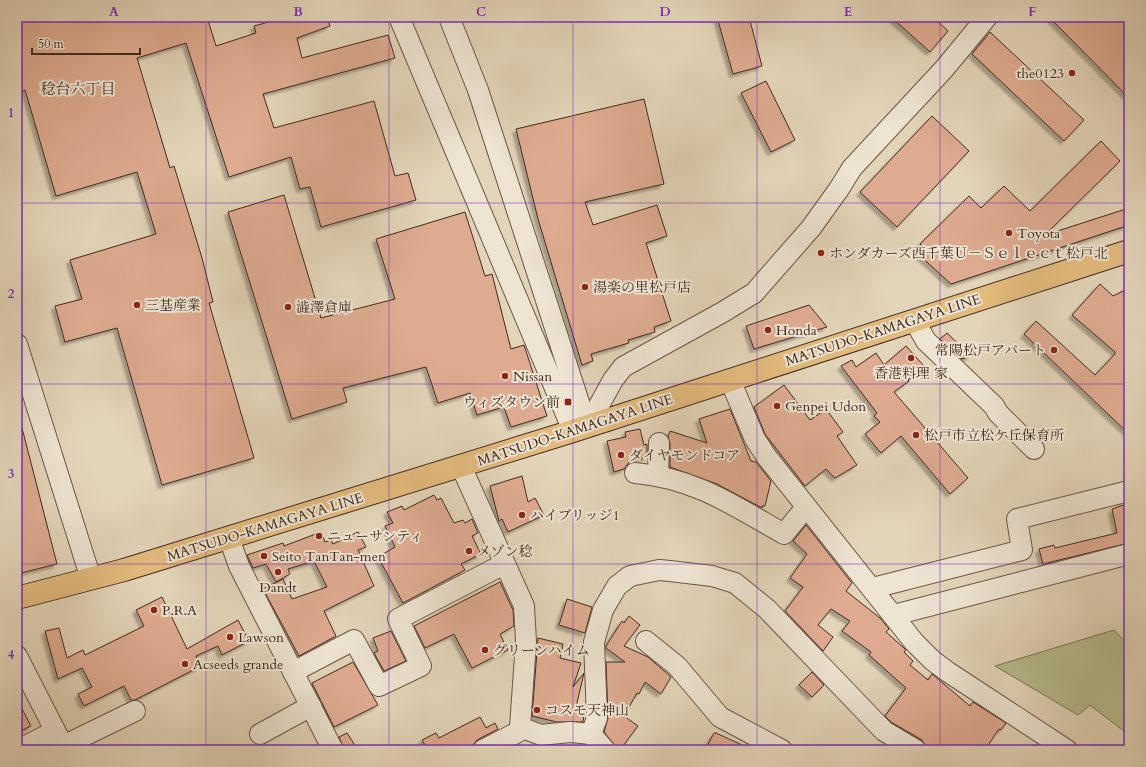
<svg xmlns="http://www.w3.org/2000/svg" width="1146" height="767" font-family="Cardo,'Noto Serif JP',serif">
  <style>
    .green { fill: #b6bc8d; stroke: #7c7357 }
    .building { fill: #deab90; stroke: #412a21; filter: url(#shadow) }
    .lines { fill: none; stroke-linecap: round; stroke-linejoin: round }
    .minor-casing { stroke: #6a5547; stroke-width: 22 }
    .major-casing { stroke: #412a21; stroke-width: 24 }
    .minor { stroke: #ede4d2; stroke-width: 20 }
    .major { stroke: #e2ba7c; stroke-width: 22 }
    .grid { fill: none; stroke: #7b2cbf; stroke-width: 1; stroke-opacity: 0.55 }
    .poi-dot { fill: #8f2418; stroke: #ede4d2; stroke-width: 1.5 }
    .labels { text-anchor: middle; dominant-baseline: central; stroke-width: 4; stroke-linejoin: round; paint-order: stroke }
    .poi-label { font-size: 14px; fill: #412a21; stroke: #ede4d2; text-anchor: start }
    .street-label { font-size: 14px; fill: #412a21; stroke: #ede4d2 }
    .neighbourhood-label { font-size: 15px; fill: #412a21; stroke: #ede4d2 }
    .neatline { fill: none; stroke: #7b2cbf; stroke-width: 1.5 }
    .grid-label { font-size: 13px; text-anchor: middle; font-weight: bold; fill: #7b2cbf }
  </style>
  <defs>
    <filter id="shadow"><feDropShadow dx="-3.5" dy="3.5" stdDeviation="1" flood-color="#0004"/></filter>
  </defs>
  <rect width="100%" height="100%" fill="#e3d5b9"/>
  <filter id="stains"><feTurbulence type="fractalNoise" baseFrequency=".005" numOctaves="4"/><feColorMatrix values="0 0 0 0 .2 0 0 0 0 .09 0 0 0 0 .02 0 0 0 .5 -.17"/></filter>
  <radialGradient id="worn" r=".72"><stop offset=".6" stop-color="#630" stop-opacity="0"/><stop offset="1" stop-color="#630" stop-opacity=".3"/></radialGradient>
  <polygon class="green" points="1114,630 1129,646 1129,735 1090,705 1078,715 995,666"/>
  <g class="building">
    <polygon points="17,17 207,17 216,46 256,33 254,26 286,17 291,17 292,20 302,17 327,17 330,26 297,38 302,58 388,35 395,58 263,94 274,128 374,101 395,176 408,173 416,200 321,227 310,187 300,189 291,157 229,177 186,43 137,58 170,168 174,166 202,258 213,302 209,303 254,458 162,485 117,328 65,342 55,306 82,299 70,260 156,234 137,172 56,196 25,90 17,93"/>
    <polygon points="717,17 749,17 762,66 733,74"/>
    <polygon points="891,17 933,17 948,31 930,52"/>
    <polygon points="1049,17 1129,17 1129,98"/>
    <polygon points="990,32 1084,120 1064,141 972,54"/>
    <polygon points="766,81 795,140 771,152 741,93"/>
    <polygon points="644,99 664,184 585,202 593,225 657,205 667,236 646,243 671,321 654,327 655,332 628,340 629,343 591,354 593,361 582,365 538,219 516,129"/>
    <polygon points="932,116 969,151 897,227 860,192"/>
    <polygon points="1101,141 1120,161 1045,235 1129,208 1129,225 951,284 918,254 925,248 920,244 969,196 981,208 1004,186 1030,211"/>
    <polygon points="284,195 321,318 395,299 376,239 465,212 485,276 492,274 511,349 524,345 547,416 511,427 504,407 477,415 470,393 438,403 426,367 343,388 347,402 292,419 228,212"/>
    <polygon points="1100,284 1113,296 1129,288 1129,434 1024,334 1036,321 1095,375 1115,354 1115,352 1072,315"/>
    <polygon points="809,305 827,327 754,349 746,326"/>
    <polygon points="947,333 971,356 962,359 940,339"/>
    <polygon points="906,346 924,366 908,380 909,381 894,392 968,478 950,494 901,436 881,453 865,434 880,422 874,416 877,413 841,366 852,360 856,367 876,353 884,365"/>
    <polygon points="784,385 810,420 826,409 843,432 837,436 857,465 835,478 826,469 805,486 765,434 754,407"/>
    <polygon points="730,409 751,461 756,462 771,481 765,506 762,506 762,508 717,484 670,467 670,443 668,437 670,431 707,443 699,419"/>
    <polygon points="21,424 57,564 17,574 17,425"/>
    <polygon points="640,429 644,445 647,444 647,457 630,461 624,469 614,472 607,441 626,437 625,432"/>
    <polygon points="522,476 528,502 535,498 544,515 508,532 502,519 499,521 490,486"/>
    <polygon points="434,495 437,500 441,498 454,523 463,520 465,523 472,519 478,533 472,536 481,554 461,564 465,570 403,603 378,557 395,547 385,526 393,523 387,512 402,506 404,510"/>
    <polygon points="1129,503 1129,543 1043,564 1039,549 1054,545 1055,548 1117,533 1112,509"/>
    <polygon points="806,525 852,583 846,591 880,618 889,629 886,632 904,648 906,650 904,652 913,661 910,665 928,680 932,674 970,706 973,702 1006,723 1001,730 999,729 985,750 927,750 922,740 891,722 885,716 906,688 869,655 871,652 842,631 850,621 831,609 818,625 833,637 823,651 785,611 803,587 790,578 807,554 793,541"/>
    <polygon points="321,532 325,542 331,540 333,544 358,532 366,547 358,550 374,586 324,611 336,636 299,656 263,589 283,579 292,599 327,587 314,561 288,569 290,574 276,582 266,564 253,568 247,555 283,543 284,546"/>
    <polygon points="500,582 513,610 514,626 500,634 508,650 472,668 454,634 425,648 414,626"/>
    <polygon points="162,597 187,649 238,620 249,641 222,655 218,646 196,656 201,666 135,700 131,700 124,686 84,706 78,694 92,687 82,668 58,679 45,631 59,628 67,658 83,650 85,655 144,626 136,610"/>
    <polygon points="567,599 592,607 585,633 559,625"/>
    <polygon points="629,616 640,625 624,646 648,657 671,677 661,694 645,682 639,694 637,693 624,716 638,726 620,750 618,750 604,732 608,718 606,662 625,662 606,648 606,646 622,621 624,623"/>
    <polygon points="391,631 406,661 384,671 374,653 378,651 373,638"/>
    <polygon points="538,638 563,644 560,658 581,663 573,687 584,673 576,707 585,709 583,722 557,722 532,716"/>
    <polygon points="353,662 378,705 334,727 312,683"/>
    <polygon points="812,672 824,685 812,697 799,685"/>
    <polygon points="17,699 31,726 17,733"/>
    <polygon points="480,717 486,728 495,723 498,729 477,740 469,750 415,750 425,745 422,740 436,733 439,738"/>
    <polygon points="347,733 358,750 344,750 339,737"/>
    <polygon points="714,733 716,733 753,750 705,750"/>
  </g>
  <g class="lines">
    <g class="minor-casing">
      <g id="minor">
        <polyline points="399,17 573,431"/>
        <polyline points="449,17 478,90 587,427"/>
        <polyline points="914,320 926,341 994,406 998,413 1034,449"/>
        <polyline points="17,344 91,579"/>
        <polyline points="730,380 755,439 766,456 914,642 932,660 948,672 1067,750"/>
        <polyline points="587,427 613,380 623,367 723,312 754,293 811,228 839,189 852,168 944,69 987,17"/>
        <polyline points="461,466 524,606 526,642 520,727 541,735 570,732 591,734 605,750"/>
        <path d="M635,473C694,478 733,505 784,534L806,507"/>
        <polyline points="658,475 659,443"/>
        <polyline points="229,538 239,566 333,750"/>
        <polyline points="873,588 1022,550 1017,519 1129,491"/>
        <polyline points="894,615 1129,554"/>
        <polyline points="646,641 677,666 720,717 782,750"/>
        <polyline points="17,656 65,750"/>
        <polyline points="293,672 354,640 379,686 421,666 398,619 504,564"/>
        <polyline points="260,734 311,706"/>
        <polyline points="591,734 597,718 594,642 603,610 617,586 630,576 659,570 670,571 712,576 735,583 767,609 884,731 916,750"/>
        <polyline points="63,746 135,711"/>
        <polyline points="18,750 55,731"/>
        <polyline points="483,750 518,732 520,727"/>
      </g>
    </g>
    <g class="major-casing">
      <polyline id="major" points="17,598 124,570 573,431 1129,251"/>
    </g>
    <use href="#minor" class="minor"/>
    <use href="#major" class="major"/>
  </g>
  <path class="grid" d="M206,17V750M389,17V750M573,17V750M757,17V750M940,17V750M17,203H1129M17,384H1129M17,564H1129"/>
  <g class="poi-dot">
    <circle cx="1072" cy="73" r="4"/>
    <circle cx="1009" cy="233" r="4"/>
    <circle cx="821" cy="253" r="4"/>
    <circle cx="585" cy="287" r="4"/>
    <circle cx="137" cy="305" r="4"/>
    <circle cx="288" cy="307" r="4"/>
    <circle cx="768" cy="330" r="4"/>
    <circle cx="1054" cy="350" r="4"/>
    <circle cx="911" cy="358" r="4"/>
    <circle cx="505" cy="376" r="4"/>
    <rect x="564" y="398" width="8" height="8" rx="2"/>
    <circle cx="777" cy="406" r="4"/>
    <circle cx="916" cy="435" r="4"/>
    <circle cx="621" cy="455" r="4"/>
    <circle cx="522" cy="515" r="4"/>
    <circle cx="319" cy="536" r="4"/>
    <circle cx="469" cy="551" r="4"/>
    <circle cx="264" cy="556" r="4"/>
    <circle cx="278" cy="572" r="4"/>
    <circle cx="154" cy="610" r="4"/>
    <circle cx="230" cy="637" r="4"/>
    <circle cx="485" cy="650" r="4"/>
    <circle cx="185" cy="664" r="4"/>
    <circle cx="537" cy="710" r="4"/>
  </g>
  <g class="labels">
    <g class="poi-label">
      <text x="1064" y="73" text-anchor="end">the0123</text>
      <text x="1017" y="233">Toyota</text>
      <text x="829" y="253">ホンダカーズ西千葉Ｕ－Ｓｅｌｅｃｔ松戸北</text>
      <text x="593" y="287">湯楽の里松戸店</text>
      <text x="145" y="305">三基産業</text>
      <text x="296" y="307">澁澤倉庫</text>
      <text x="776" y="330">Honda</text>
      <text x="1046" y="350" text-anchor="end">常陽松戸アパート</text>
      <text x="911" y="373" text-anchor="middle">香港料理 家</text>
      <text x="513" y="376">Nissan</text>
      <text x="560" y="402" text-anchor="end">ウィズタウン前</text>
      <text x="785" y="406">Genpei Udon</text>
      <text x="924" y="435">松戸市立松ケ丘保育所</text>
      <text x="629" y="455">ダイヤモンドコア</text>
      <text x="530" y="515">ハイブリッジ1</text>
      <text x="327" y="536">ニューサンティ</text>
      <text x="477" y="551">メゾン稔</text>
      <text x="272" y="556">Seito TanTan-men</text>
      <text x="278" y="587" text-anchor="middle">Dandt</text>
      <text x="162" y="610">P.R.A</text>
      <text x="238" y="637">Lawson</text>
      <text x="493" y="650">グリーンハイム</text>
      <text x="193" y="664">Acseeds grande</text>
      <text x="545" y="710">コスモ天神山</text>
    </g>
    <g class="street-label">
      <text transform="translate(883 330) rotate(-18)">MATSUDO-KAMAGAYA LINE</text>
      <text transform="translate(575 430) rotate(-18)">MATSUDO-KAMAGAYA LINE</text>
      <text transform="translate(265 527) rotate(-17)">MATSUDO-KAMAGAYA LINE</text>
    </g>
    <g class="neighbourhood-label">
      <text x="78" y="89">稔台六丁目</text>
    </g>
  </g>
  <rect width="1146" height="767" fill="none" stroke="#e3d5b9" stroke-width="44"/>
  <path d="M32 48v6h108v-6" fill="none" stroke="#412a21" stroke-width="2"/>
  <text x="38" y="48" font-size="12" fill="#412a21" stroke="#ede4d2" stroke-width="3" paint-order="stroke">50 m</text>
  <rect x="22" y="22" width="1102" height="723" class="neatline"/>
  <g class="grid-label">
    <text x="114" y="16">A</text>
    <text x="298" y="16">B</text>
    <text x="481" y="16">C</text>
    <text x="665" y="16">D</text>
    <text x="848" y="16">E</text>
    <text x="1032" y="16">F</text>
    <text x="11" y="117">1</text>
    <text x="11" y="298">2</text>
    <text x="11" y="478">3</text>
    <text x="11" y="659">4</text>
  </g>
  <rect width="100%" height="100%" filter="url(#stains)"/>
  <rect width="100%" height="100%" fill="url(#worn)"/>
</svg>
